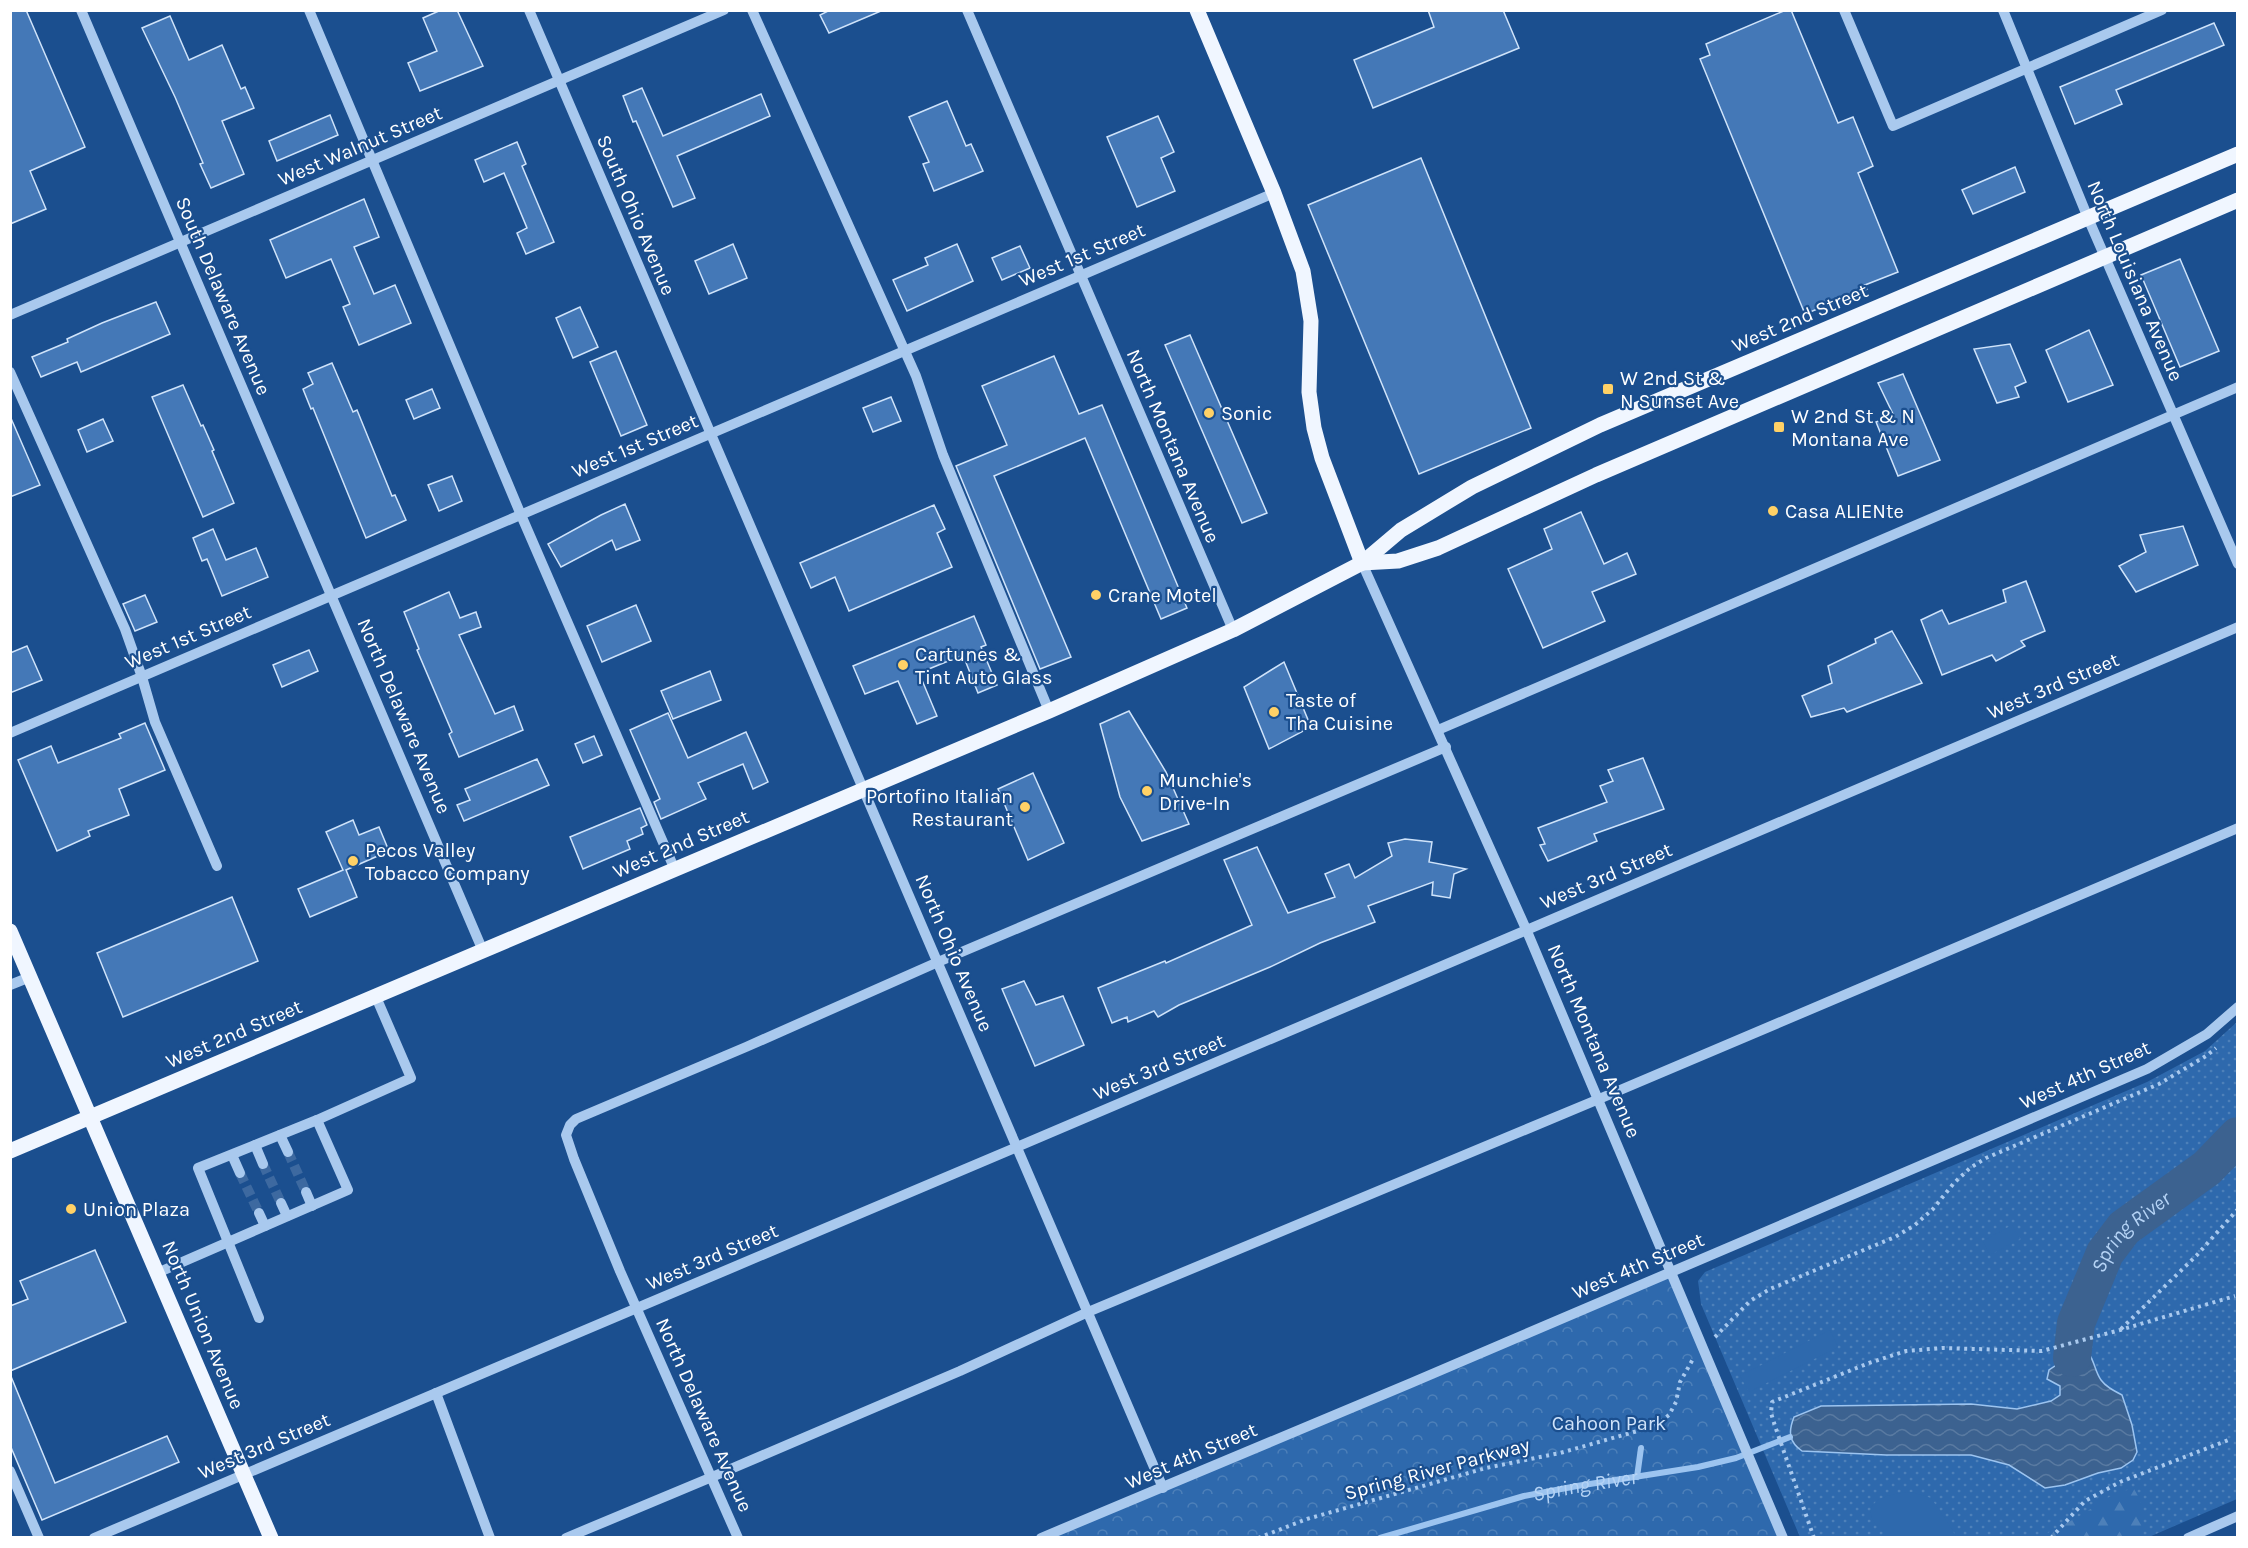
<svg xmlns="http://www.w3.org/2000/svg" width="2248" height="1548" font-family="Karla,sans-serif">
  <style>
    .grass { fill: url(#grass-dots) }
    .forest { fill: url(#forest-firs) }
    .park { fill: url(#park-crowns) }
    .garden { fill: #2e69ad }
    .water { fill: url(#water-waves); stroke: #9cc4f0; stroke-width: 1.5 }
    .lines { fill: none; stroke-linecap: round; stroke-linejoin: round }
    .stream { stroke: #9cc4f0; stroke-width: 6 }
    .river { stroke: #3c6290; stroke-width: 38 }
    .building { fill: #4478b7; stroke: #cfe3fa; stroke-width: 1.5 }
    .minor-tunnel { stroke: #3d69a0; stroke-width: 10; stroke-dasharray: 10 5; stroke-linecap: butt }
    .path { stroke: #a9c9ee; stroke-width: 4; stroke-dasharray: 3 4.5; stroke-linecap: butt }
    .minor { stroke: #a9c9ee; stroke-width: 10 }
    .major { stroke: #f0f6ff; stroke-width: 15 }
    .poi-dot { fill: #ffd166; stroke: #1b4f8f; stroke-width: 2 }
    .labels { text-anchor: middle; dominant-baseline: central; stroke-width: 4.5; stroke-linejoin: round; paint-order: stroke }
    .street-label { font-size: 20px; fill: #fff; stroke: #1b4f8f }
    .poi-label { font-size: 20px; fill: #fff; stroke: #1b4f8f; text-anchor: start }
    .park-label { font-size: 20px; fill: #cfe3fa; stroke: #1b4f8f }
    .water-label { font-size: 21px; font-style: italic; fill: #b5d3f5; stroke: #1b4f8f }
  </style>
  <defs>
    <pattern id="grass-dots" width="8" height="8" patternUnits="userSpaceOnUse" patternTransform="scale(1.5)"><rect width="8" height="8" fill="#2e69ad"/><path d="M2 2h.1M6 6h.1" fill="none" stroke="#4d80b9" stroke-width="1.8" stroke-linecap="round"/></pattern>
    <pattern id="forest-firs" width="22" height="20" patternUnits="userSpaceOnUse" patternTransform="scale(1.5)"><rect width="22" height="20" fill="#2e69ad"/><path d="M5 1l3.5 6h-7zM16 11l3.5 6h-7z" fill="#4d80b9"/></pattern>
    <pattern id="park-crowns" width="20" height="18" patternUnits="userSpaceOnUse" patternTransform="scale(1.5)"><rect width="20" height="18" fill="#2e69ad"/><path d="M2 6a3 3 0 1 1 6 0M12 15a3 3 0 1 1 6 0" fill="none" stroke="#4d80b9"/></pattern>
    <pattern id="water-waves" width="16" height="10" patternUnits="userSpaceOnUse" patternTransform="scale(1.5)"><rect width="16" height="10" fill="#3c6290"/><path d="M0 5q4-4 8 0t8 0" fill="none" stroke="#597aa1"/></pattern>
  </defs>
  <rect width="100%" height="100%" fill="#1b4f8f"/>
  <polygon class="grass" points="2237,1022 2237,1499 2149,1537 1800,1537 1701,1304 1698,1281 1705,1272 2147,1082 2205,1051"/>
  <path class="forest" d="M2134,1489C2145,1507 2146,1519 2138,1537H2041C2055,1528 2070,1522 2083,1514C2101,1503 2112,1491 2134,1489Z"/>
  <polygon class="park" points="1672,1270 1781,1538 1041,1538"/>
  <g class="garden">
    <polygon points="2012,1225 2020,1239 1990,1255 1983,1241"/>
    <polygon points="1830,1330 1838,1347 1749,1392 1740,1376"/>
    <path d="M1912,1492L1931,1498L1952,1529L1956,1537H1890C1884,1532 1877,1528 1873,1520C1862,1497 1897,1493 1912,1492Z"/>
  </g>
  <path class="water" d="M2088,1352C2095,1362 2095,1372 2101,1380C2106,1387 2114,1391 2122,1395L2132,1425L2137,1452L2133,1460L2121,1468L2098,1473L2065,1485L2045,1488L2009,1465L1971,1455H1886L1802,1451C1789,1442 1788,1432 1794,1417L1821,1406L1971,1404L2017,1409L2051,1401L2060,1395V1386L2047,1379L2049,1370L2061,1362Z"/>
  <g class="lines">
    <g class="stream">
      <polyline points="1637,1477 1641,1448"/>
      <path id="s1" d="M1380,1538L1524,1496L1577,1486L1698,1467L1736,1458L1790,1437"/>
    </g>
    <path class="river" id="s2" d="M2072,1358L2076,1323L2105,1253L2124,1228L2207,1168L2238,1136"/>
  </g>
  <g class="building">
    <polygon points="10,10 26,10 85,147 30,171 46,209 10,224"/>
    <polygon points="441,10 457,10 483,66 420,91 408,63 437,51 423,18"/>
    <polygon points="830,10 881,10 881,11 829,33 820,15"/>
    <polygon points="1428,10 1503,10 1519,48 1373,108 1354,60 1434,27"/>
    <polygon points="1786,10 1791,10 1838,123 1853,117 1873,166 1858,173 1898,272 1865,285 1867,289 1805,314 1700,59 1710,55 1706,44"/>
    <polygon points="170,16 189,60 222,45 241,89 245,87 254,108 222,121 244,174 211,188 200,164 203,163 175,97 142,28"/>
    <polygon points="2214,23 2224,45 2116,90 2122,104 2075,124 2060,87"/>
    <polygon points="642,88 663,136 761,94 770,116 677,156 695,198 673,207 636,121 633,122 623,96"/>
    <polygon points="947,101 966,146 971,144 983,171 934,191 923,164 929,162 909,117"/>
    <polygon points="330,115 338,135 277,161 269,141"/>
    <polygon points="1158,116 1174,152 1161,158 1175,191 1137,207 1107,137"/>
    <polygon points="517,142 526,164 522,166 554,242 526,254 517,233 527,228 504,173 484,182 475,160"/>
    <polygon points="1421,158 1531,428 1419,474 1308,205"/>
    <polygon points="2015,167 2025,192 1973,214 1962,190"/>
    <polygon points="364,199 379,237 354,247 374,294 395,285 411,323 359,345 343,307 350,304 331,259 286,278 270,240"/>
    <polygon points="733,244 747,278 709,294 695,261"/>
    <polygon points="957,244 973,281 907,311 893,280 928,265 925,258"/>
    <polygon points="1020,246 1030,268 1002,280 992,258"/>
    <polygon points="2180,259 2219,351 2180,367 2141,275"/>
    <polygon points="156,302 170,334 81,372 77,362 41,377 32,357 68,342 67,339 102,323"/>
    <polygon points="580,307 598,347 573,358 556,318"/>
    <polygon points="2089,330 2113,385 2068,402 2046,350"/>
    <polygon points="1190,335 1267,513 1242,523 1165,345"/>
    <polygon points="2010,344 2026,382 2015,387 2019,397 1997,403 1974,349"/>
    <polygon points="616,351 647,425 621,436 590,362"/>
    <polygon points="1054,356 1079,414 1102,405 1187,608 1161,619 1085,438 994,476 1071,657 1040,669 956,466 1007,445 982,386"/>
    <polygon points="332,363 353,412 357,410 392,496 395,495 406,520 366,538 313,408 311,409 303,389 313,384 308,373"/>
    <polygon points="1903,374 1940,460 1898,476 1876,422 1894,416 1878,383"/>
    <polygon points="183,385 201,426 203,425 214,450 212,451 234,503 203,517 152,397"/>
    <polygon points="432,389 440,408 414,419 406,400"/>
    <polygon points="891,397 901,421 873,432 863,408"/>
    <polygon points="10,416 40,485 10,497"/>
    <polygon points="103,419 113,441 87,452 78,430"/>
    <polygon points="452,476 462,501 439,511 428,485"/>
    <polygon points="625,504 640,540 616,550 612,540 561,567 548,544 601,515"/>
    <polygon points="934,505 945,529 937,533 952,567 849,611 835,577 811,588 800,563"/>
    <polygon points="1581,512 1604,564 1627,553 1636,574 1592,592 1605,621 1543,648 1508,569 1552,549 1544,529"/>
    <polygon points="2183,526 2198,565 2136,592 2119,566 2146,552 2140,535"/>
    <polygon points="213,529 226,560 256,548 268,577 222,596 207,559 202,561 193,538"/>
    <polygon points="2026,581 2045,631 2021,641 2025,646 1996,661 1992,655 1942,675 1921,620 1942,610 1949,624 2006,602 2003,590"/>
    <polygon points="449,592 460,618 476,612 481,627 459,635 495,714 514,706 523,730 459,757 449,734 452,732 417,650 419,649 404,612"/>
    <polygon points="145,595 157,622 135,631 123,604"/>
    <polygon points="636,605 651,641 602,662 587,626"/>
    <polygon points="974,616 986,645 981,647 997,685 978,693 963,655 919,673 937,716 917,724 898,681 865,694 853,666"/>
    <polygon points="1892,631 1922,683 1847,712 1844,708 1811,717 1802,696 1832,683 1828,666 1876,643 1875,639"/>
    <polygon points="27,646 42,680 10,693 10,653"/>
    <polygon points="309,650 318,671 282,687 273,665"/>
    <polygon points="1284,662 1311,727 1269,749 1244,687"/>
    <polygon points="710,671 721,700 673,719 661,691"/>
    <polygon points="1129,711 1166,772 1189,824 1142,841 1120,797 1100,724"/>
    <polygon points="668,713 688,758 746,732 768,782 753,789 743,764 698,783 706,799 661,819 654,802 660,799 630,730"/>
    <polygon points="145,723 165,770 119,789 129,815 88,831 90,836 57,851 18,760 51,746 58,763 121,738 119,734"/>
    <polygon points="594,736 602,755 583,763 575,744"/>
    <polygon points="1643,758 1664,809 1594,834 1597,841 1548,861 1540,845 1545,844 1538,828 1607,802 1600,786 1613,781 1608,770"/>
    <polygon points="537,759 549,785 464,821 457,805 470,800 465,789"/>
    <polygon points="1033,773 1064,843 1028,860 998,789"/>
    <polygon points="640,808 647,825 641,828 643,834 627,841 630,849 583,869 570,837"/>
    <polygon points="353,820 359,835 379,827 389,851 346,870 357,897 310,917 298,889 343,870 326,832"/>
    <polygon points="1405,839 1432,842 1429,862 1466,869 1454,874 1450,898 1432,895 1433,882 1368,906 1375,922 1320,943 1270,967 1179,1005 1158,1017 1154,1011 1128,1022 1127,1017 1112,1023 1098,988 1165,961 1166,963 1252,925 1224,860 1257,847 1288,913 1335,897 1325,874 1349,864 1355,878 1392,856 1388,843"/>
    <polygon points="232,897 258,961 123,1017 97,953"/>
    <polygon points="1024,981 1036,1005 1063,996 1084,1045 1035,1066 1002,989"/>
    <polygon points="95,1250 126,1322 10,1371 10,1306 28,1299 20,1281"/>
    <polygon points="10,1374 55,1483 167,1436 179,1462 42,1520 10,1445"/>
  </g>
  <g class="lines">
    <g class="minor-tunnel">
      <polyline points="288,1152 306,1192"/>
      <polyline points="263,1164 281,1203"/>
      <polyline points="240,1173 259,1213"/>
    </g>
    <g class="path">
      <polyline points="2121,1329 2197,1255 2238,1209"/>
      <polyline points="1715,1337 1750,1301 1770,1289 1895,1237 1915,1225 1933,1209 1954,1183 1970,1168 1986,1158 2159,1084 2206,1056 2216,1048"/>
      <polyline points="1258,1538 1307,1519 1486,1468 1560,1453 1655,1426 1669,1415 1676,1402 1680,1382 1693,1359"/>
      <polyline points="1814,1538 1775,1426 1771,1413 1772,1402 1869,1363 1906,1351 1942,1348 2042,1351 2120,1330 2235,1296"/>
      <polyline points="2051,1538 2085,1501 2120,1482 2231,1439"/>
    </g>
    <g class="minor">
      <polyline points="81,10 483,951"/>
      <polyline points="309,10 521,515 675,870"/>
      <polyline points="529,10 1163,1488"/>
      <polyline points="752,10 916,376 943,455 1049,711"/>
      <polyline points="967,10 1233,630"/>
      <polyline points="1844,10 1893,126 2162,10"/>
      <polyline points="2003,10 2088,218 2238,564"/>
      <polyline points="10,315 724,10"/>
      <polyline points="10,372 125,629 142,677 155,722 217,866"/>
      <polyline points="1362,563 1526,929 1783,1538"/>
      <polyline points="1438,730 2238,387"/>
      <polyline points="10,733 1274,193"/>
      <polyline points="10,985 30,977"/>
      <polyline points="280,1135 288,1152"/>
      <polyline points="255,1145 263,1164"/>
      <polyline points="232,1155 240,1173"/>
      <polyline points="306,1192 312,1206"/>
      <polyline points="281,1203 287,1216"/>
      <polyline points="259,1213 265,1226"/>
      <polyline points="157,1273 348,1190 317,1120 411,1078 376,997"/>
      <polyline points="259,1318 198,1168 317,1120"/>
      <polyline points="436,1393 490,1538"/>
      <polyline points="10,1471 39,1538"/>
      <polyline points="94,1538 1017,1147 2238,627"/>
      <polyline points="566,1538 712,1477 960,1371 1088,1312 1599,1099 2238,828"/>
      <polyline points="738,1538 620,1271 574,1159 566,1135 570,1125 576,1119 746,1047 938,962 1446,747"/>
      <polyline points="1041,1538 1411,1383 2147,1069 2207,1034 2238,1007"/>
      <polyline points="2188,1538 2238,1516"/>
    </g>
    <g class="major">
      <polyline points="1197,10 1274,193 1303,271 1311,321 1309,392 1314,428 1322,458 1362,563"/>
      <polyline points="1362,563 1398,561 1438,548 1596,475 2238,200"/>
      <polyline points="10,931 271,1538"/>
      <polyline points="10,1151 1049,711 1233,630 1362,563 1401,530 1472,487 1600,425 2238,154"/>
    </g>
  </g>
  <g class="poi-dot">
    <rect x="1602" y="383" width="12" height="12" rx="3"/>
    <circle cx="1209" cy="413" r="6"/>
    <rect x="1773" y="421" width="12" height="12" rx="3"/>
    <circle cx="1773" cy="511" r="6"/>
    <circle cx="1096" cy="595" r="6"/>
    <circle cx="903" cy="665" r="6"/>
    <circle cx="1274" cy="712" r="6"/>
    <circle cx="1147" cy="791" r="6"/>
    <circle cx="1025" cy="807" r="6"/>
    <circle cx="353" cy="861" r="6"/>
    <circle cx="71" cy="1209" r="6"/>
  </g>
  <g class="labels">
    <g class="street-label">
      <text transform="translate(360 146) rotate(-23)">West Walnut Street</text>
      <text transform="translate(636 215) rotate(67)">South Ohio Avenue</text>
      <text transform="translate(1082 255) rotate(-23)">West 1st Street</text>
      <text transform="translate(2135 281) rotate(67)">North Louisiana Avenue</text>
      <text transform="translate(223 296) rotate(67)">South Delaware Avenue</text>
      <text transform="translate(1800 318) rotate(-23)">West 2nd Street</text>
      <text transform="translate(635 446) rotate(-23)">West 1st Street</text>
      <text transform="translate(1173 446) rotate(67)">North Montana Avenue</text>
      <text transform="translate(188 637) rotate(-23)">West 1st Street</text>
      <text transform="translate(2053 686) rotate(-23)">West 3rd Street</text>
      <text transform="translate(404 716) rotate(67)">North Delaware Avenue</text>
      <text transform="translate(681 844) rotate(-23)">West 2nd Street</text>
      <text transform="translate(1606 876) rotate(-23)">West 3rd Street</text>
      <text transform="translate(954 953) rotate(67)">North Ohio Avenue</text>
      <text transform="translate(234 1034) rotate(-23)">West 2nd Street</text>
      <text transform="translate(1594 1041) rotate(67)">North Montana Avenue</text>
      <text transform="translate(1159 1067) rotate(-23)">West 3rd Street</text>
      <text transform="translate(2085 1075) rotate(-24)">West 4th Street</text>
      <text transform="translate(712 1257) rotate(-23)">West 3rd Street</text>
      <text transform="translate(1638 1266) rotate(-23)">West 4th Street</text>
      <text transform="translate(203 1325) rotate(67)">North Union Avenue</text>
      <text transform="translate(704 1415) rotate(66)">North Delaware Avenue</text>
      <text transform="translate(264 1446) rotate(-23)">West 3rd Street</text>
      <text transform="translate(1191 1456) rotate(-23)">West 4th Street</text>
      <text transform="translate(1437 1469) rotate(-15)">Spring River Parkway</text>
    </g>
    <g class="poi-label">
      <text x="1620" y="378">W 2nd St &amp;<tspan x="1620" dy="23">N Sunset Ave</tspan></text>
      <text x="1221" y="413">Sonic</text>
      <text x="1791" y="416">W 2nd St &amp; N<tspan x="1791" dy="23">Montana Ave</tspan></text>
      <text x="1785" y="511">Casa ALIENte</text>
      <text x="1108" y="595">Crane Motel</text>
      <text x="915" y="654">Cartunes &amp;<tspan x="915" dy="23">Tint Auto Glass</tspan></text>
      <text x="1286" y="700">Taste of<tspan x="1286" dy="23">Tha Cuisine</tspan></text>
      <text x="1159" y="780">Munchie's<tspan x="1159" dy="23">Drive-In</tspan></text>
      <text x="1013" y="796" text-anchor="end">Portofino Italian<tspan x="1013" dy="23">Restaurant</tspan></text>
      <text x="365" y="850">Pecos Valley<tspan x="365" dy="23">Tobacco Company</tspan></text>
      <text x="83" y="1209">Union Plaza</text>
    </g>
    <g class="park-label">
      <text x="1609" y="1423">Cahoon Park</text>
    </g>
    <g class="water-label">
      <text stroke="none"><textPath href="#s2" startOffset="144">Spring River</textPath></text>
      <text stroke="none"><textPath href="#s1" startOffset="212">Spring River</textPath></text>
    </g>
  </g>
  <rect width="2248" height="1548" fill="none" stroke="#ffffff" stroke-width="24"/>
</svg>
